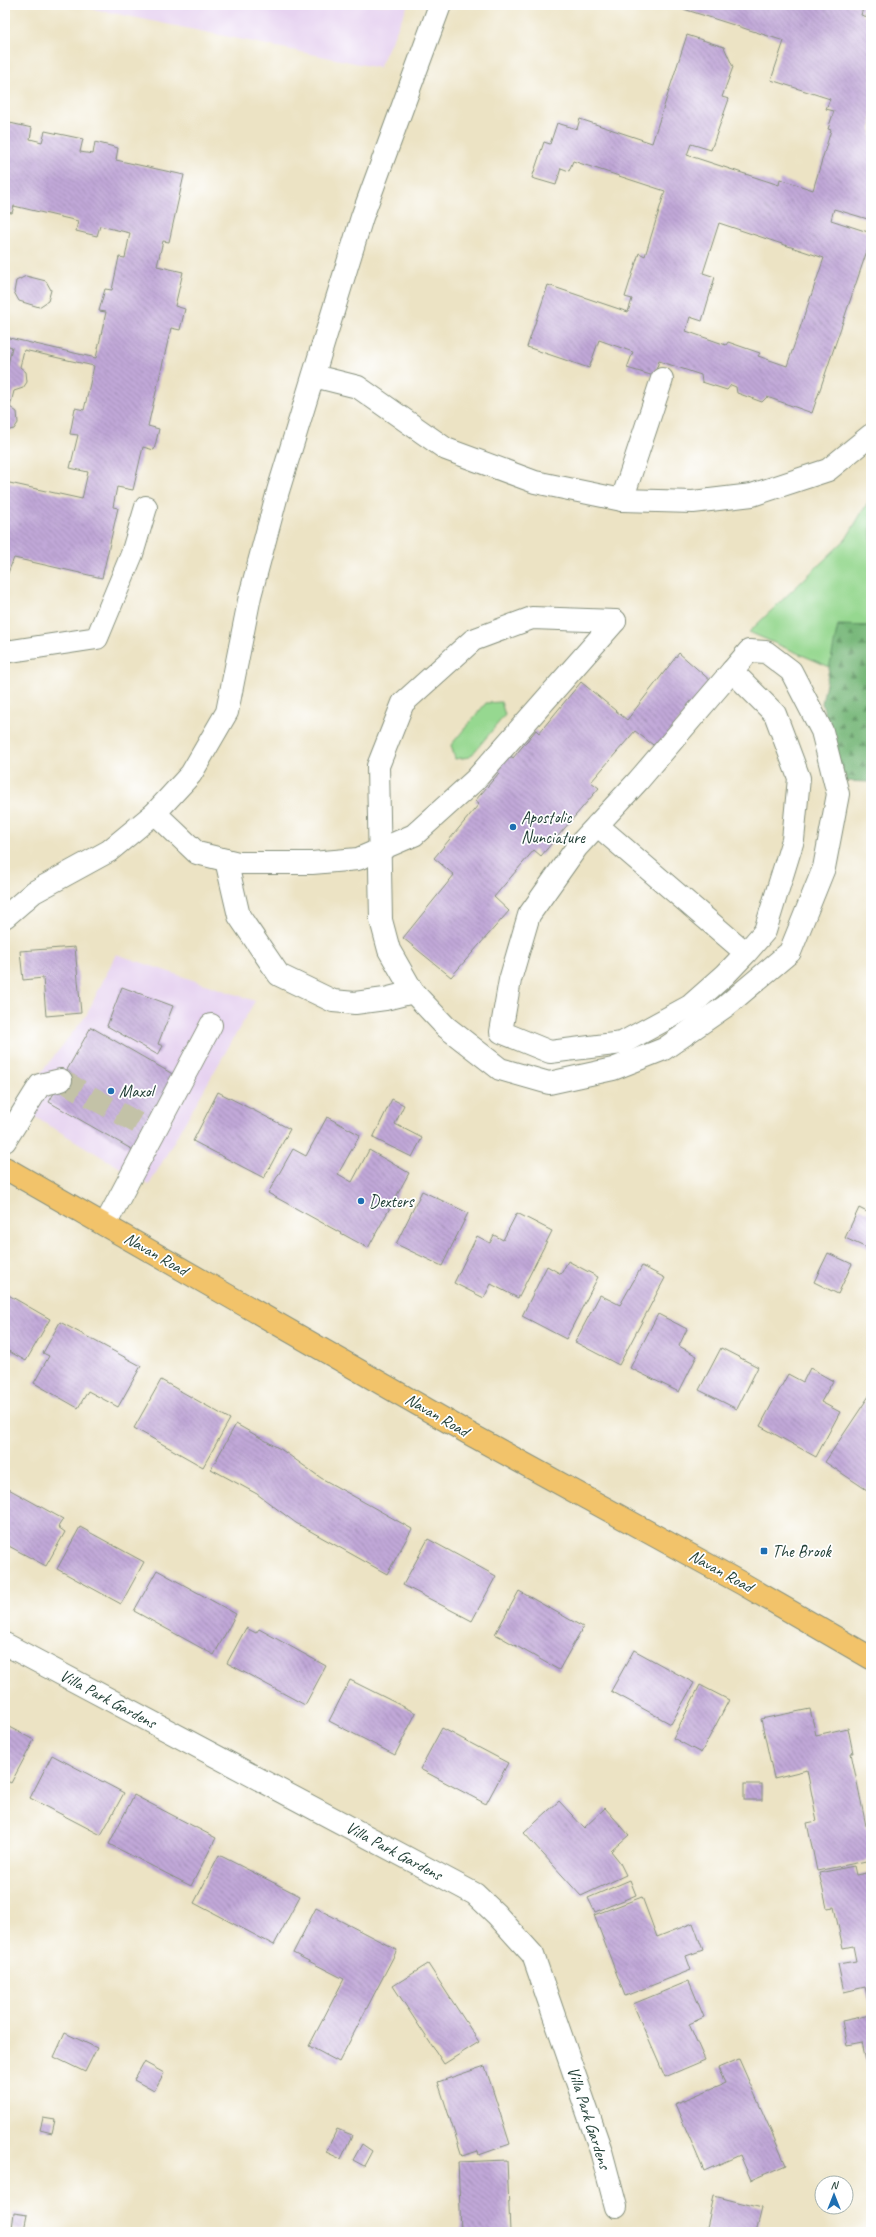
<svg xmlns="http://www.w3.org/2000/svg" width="876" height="2237" font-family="Caveat,sans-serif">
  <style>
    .built { fill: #e6d2f0 }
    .green { fill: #96d890; stroke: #5a8a62 }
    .forest { fill: url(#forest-firs); stroke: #4c7a57 }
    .building { fill: url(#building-back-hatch); fill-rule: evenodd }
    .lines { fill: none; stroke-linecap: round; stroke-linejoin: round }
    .minor-tunnel { stroke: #c3c2a7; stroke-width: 22; stroke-dasharray: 22 11; stroke-linecap: butt }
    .minor-casing { stroke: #86907c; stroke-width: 24 }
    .major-casing { stroke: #86907c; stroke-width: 24 }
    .minor { stroke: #fff; stroke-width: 22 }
    .major { stroke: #f2c36a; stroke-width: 22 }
    .poi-dot { fill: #1f6fb2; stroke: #fff; stroke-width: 1.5 }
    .labels { text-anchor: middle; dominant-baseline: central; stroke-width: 3.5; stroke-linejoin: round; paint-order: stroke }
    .poi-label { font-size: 17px; fill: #1f3d34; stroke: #fff; text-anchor: start }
    .street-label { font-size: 17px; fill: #1f3d34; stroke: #fff }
  </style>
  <defs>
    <pattern id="forest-firs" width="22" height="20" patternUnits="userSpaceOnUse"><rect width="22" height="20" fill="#78b87a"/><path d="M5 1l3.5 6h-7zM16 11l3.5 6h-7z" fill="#629765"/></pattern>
    <pattern id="building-back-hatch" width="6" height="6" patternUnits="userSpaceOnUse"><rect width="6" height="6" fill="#c1a8d8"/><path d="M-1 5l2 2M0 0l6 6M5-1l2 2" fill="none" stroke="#9c8ab0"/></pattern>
  </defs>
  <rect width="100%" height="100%" fill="#fff"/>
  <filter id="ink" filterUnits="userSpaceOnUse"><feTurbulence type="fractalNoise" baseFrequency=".025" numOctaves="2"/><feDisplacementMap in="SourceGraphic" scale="8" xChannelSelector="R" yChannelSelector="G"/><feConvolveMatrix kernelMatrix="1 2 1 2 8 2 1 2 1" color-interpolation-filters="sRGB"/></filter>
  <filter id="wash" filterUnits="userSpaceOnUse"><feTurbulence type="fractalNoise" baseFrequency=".012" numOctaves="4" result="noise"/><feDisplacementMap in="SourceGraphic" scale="16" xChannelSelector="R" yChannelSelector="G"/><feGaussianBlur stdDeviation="0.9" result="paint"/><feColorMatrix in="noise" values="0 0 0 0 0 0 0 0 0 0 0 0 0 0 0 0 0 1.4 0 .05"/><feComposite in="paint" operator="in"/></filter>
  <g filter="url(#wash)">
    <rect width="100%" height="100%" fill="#ece3c4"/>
    <g class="built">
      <polygon points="74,5 408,5 379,68"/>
      <polygon points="116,954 255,1001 149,1185 15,1105 86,1016"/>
    </g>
    <g class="green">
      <polygon points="871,497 871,685 749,632 846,539"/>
      <polygon points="501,702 505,715 470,757 455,759 451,745 486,703"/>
    </g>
    <polygon class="forest" points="838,625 871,626 871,782 843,781 822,703"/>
    <g id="blocks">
      <g class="building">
        <path d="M671,5H864L861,15L871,18V220L834,209L831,220L871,233V239L812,413L767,397L762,402L737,393L736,387L731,385L727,390L702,382L701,375L659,361L654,376L627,368L633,352L599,340L589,368L527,347L548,285L628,312L632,299L625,297L639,253L645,256L665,191L573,161L569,171L561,168L556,185L532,178L544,142L550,144L557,123L577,129L580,119L652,143L687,35L724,47L733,67L722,97L729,99L711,150L691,144L687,155L779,185L780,179L813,190L831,130L828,129L834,111L826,109L830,99L771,80L784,41ZM719,223L824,258L787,366L758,356L760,353L728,342L726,345L686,331L690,317L702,321L715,277L703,273Z"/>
        <polygon points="10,123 32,128 30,139 42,142 45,131 83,139 80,152 93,154 95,142 118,148 116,160 184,175 169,242 163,241 157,266 183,272 175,306 185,309 180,330 171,328 148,426 159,429 154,450 143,447 133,490 117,487 113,507 118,508 102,578 14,558 5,580 5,482 82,499 88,472 70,468 78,435 70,434 75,408 84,410 94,366 24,350 20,367 26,372 27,382 23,388 14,391 10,407 17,412 18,423 14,429 5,431 5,369 7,369 12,347 5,345 5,337 96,358 106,312 99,311 105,289 112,290 119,257 125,258 130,233 100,226 97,236 76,231 78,221 14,206 12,213 5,212 5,134 7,135"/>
        <polygon points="26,276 46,281 51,290 48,301 39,307 19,301 14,292 16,281"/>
        <polygon points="679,653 712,682 657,748 635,731 591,782 599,788 541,856 534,850 494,897 509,911 451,977 403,938 454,875 434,858 479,804 475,801 499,773 494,769 507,753 513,758 536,730 539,733 581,682 627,720"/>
        <polygon points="75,947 81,1013 46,1016 43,978 23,980 20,951"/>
        <polygon points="122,987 173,1006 158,1044 163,1046 158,1055 107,1026"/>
        <polygon points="91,1027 176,1076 133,1150 49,1102"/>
        <polygon points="218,1092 290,1129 264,1178 193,1141"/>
        <polygon points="392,1099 404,1105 395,1124 422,1138 412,1157 373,1138"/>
        <polygon points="327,1117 360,1135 338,1174 352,1182 369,1150 409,1173 368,1248 268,1193 293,1149 306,1156"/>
        <polygon points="422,1191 468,1213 442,1266 396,1244"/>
        <polygon points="859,1208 871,1214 871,1244 869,1249 845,1238"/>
        <polygon points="517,1213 552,1231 518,1298 491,1284 484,1298 454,1283 477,1236 490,1243 494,1235 503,1240"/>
        <polygon points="828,1253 852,1264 838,1294 814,1282"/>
        <polygon points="568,1261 598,1277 566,1339 522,1316 547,1266 561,1274"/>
        <polygon points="642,1266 665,1278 619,1365 575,1342 600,1295 620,1305"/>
        <polygon points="5,1293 50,1319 26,1361 5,1349"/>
        <polygon points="658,1314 687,1329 679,1346 697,1356 679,1392 630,1368"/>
        <polygon points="60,1322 141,1366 118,1407 88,1391 78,1408 34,1383 49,1356 43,1353"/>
        <polygon points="871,1338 871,1352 866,1349"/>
        <polygon points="721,1348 758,1367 737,1409 699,1390"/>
        <polygon points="810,1368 833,1381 821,1402 840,1412 816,1457 760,1426 788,1374 803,1382"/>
        <polygon points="161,1380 230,1419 203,1467 134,1428"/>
        <polygon points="871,1393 871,1491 870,1492 825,1462"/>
        <polygon points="236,1424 282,1450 321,1478 412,1529 387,1574 296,1523 257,1494 211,1469"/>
        <polygon points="5,1487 63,1519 58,1527 65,1532 46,1566 5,1544"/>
        <polygon points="80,1527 144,1562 121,1604 57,1569"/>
        <polygon points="428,1539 496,1576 472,1621 403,1585"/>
        <polygon points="157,1570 236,1614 214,1655 134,1611"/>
        <polygon points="519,1591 583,1627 559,1670 495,1634"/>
        <polygon points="246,1628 256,1633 259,1629 326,1666 305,1705 227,1663"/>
        <polygon points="634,1650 694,1683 671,1724 611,1691"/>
        <polygon points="350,1680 416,1713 395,1755 329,1721"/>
        <polygon points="700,1685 729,1700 701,1753 673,1738"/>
        <polygon points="810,1709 816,1735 848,1728 853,1753 851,1753 871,1850 871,1860 817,1871 807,1823 817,1821 807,1770 774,1778 761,1719"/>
        <polygon points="5,1725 34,1740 11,1783 5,1780"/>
        <polygon points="442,1728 508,1763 486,1804 420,1769"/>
        <polygon points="52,1755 124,1793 101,1835 30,1798"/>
        <rect x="744" y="1784" width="18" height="16"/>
        <polygon points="134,1795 216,1838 191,1886 109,1844"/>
        <polygon points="559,1801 584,1828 605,1808 629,1835 611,1851 619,1861 626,1875 581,1896 524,1833"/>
        <polygon points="219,1855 300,1896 274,1945 194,1903"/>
        <polygon points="854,1866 856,1875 871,1872 871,2013 865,1987 844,1992 838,1964 856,1961 853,1946 843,1948 834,1907 827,1908 819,1873"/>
        <polygon points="630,1880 636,1895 595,1912 588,1898"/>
        <polygon points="642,1897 657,1937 693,1923 703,1950 686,1956 691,1970 625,1996 594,1915"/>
        <polygon points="316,1908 397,1950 339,2062 309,2046 344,1979 293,1953"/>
        <polygon points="428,1964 479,2042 444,2064 393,1986"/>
        <polygon points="689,1981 704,2017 689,2024 705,2060 665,2077 633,2004"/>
        <polygon points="871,2015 871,2081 870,2081 862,2042 847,2045 842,2021"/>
        <polygon points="65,2033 97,2048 85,2072 54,2057"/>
        <polygon points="739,2059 786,2165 751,2180 740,2155 704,2171 675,2104 725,2083 718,2068"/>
        <polygon points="144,2062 164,2073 154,2091 134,2080"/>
        <polygon points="485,2066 510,2144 479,2155 478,2151 462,2156 438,2082"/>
        <polygon points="43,2118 55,2120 52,2133 40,2130"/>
        <polygon points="337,2129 352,2135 341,2159 326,2152"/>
        <polygon points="362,2144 372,2151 364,2166 353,2160"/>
        <polygon points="507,2160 510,2232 461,2232 458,2162"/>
        <polygon points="714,2196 762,2208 756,2232 706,2232"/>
        <polygon points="14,2213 27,2215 24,2230 12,2228"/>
      </g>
    </g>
  </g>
  <g filter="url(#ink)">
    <use href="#blocks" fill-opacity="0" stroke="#86907c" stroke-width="1"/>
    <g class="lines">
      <polyline class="minor-tunnel" points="61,1080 146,1128"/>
      <g class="minor-casing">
        <g id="minor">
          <polyline points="314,376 358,387 446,449 535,482 622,500 693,502 752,495 828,470 871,435"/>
          <polyline points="622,500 662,379"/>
          <polyline points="615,621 532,618 473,640 403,703 378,766 381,920 389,950 413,992 446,1027 500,1069 549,1083 613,1069 664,1049 726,1006 790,952 824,868 838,794 822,731 791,671 766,652 749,651 732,671"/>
          <polyline points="5,652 97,638 132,554 146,507"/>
          <polyline points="155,813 197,853 238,863 312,863 358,859 414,835 475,780 615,621"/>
          <polyline points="597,825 746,953 725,975 690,1006 622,1043 550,1052 501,1032 510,980 529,915 577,847 638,781 732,671 775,714 799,778 793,840 765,931 746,953"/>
          <polyline points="226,860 239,916 279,975 333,1001 355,1003 385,999 413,992"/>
          <polyline points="5,917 34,892 109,851 155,813 191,774 227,712 250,596 278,491 362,217 440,5"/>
          <polyline points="5,1141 40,1085 61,1080"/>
          <polyline points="105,1225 211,1025"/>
          <polyline points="5,1644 475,1894 496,1914 533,1955 601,2151 616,2207"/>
        </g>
      </g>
      <g class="major-casing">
        <polyline id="major" points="5,1168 468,1433 743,1584 871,1658"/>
      </g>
      <use href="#minor" class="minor"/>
      <use href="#major" class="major"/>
    </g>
  </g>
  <g class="poi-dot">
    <circle cx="513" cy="827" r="4"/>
    <circle cx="111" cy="1091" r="4"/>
    <circle cx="361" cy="1201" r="4"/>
    <rect x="760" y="1547" width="8" height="8" rx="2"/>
  </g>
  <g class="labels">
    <g class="poi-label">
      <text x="521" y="817">Apostolic<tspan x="521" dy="20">Nunciature</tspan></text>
      <text x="119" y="1091">Maxol</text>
      <text x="369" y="1201">Dexters</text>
      <text x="772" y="1551">The Brook</text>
    </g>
    <g class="street-label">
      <text transform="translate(156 1254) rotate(30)">Navan Road</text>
      <text transform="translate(437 1415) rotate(30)">Navan Road</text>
      <text transform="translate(721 1571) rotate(29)">Navan Road</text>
      <text transform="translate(108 1699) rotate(28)">Villa Park Gardens</text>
      <text transform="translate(394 1851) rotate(28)">Villa Park Gardens</text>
      <text transform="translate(589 2118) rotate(72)">Villa Park Gardens</text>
    </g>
  </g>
  <rect width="876" height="2237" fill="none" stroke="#fff" stroke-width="20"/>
  <g transform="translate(834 2195)"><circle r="19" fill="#ffffff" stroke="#a5b1ae"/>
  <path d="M0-3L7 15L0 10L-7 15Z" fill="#1f6fb2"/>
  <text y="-6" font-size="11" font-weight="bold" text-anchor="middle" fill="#1f3d34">N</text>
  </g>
</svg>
